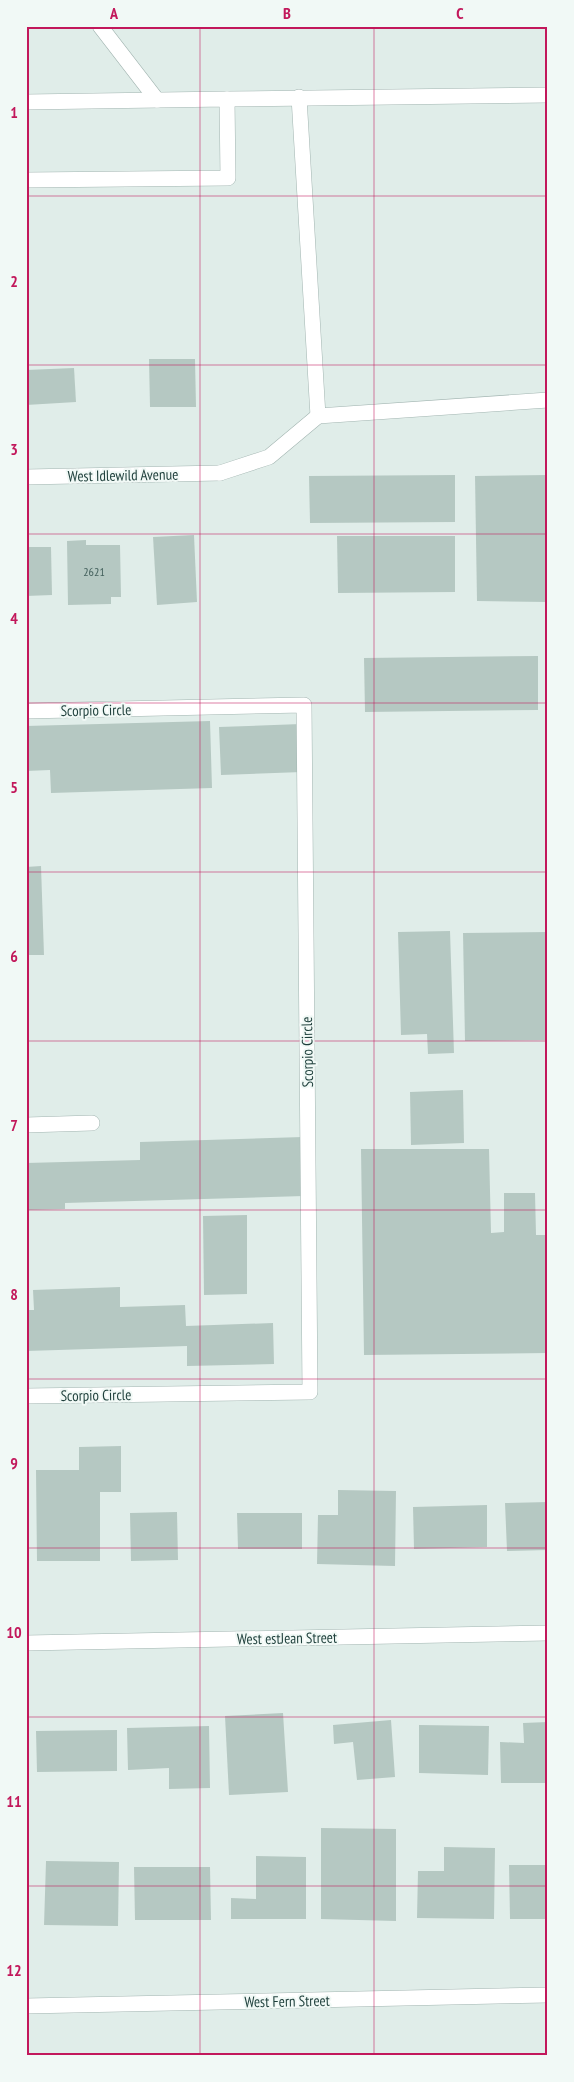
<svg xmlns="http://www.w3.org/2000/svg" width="574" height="2082" font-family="'PT Sans Narrow',sans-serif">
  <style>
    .building { fill: #b5c8c2 }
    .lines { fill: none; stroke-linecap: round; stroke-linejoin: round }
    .service-casing { stroke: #a2b5b1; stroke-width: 16 }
    .minor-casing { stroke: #a2b5b1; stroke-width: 16 }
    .service { stroke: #fff; stroke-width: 15 }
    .minor { stroke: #fff; stroke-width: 15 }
    .grid { fill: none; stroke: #c2185b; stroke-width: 1; stroke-opacity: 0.55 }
    .labels { text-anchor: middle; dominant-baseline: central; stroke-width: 4; stroke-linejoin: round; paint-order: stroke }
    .number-label { font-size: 12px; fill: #44615d }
    .street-label { font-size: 15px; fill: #1e3f3b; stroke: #f1f9f6 }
    .neatline { fill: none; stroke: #c2185b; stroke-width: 2 }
    .grid-label { font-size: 16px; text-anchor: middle; font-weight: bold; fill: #c2185b }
  </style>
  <rect width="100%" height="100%" fill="#e0ede9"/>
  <g class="building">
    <polygon points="149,359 195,359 196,407 150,407"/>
    <polygon points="74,368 76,402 26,405 26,370"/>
    <polygon points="455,475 455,522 310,523 309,476"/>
    <polygon points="548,475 548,602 477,601 475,476"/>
    <polygon points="194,535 197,602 157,605 153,537"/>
    <polygon points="337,536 455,536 455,592 338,593"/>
    <polygon points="86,540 86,545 120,545 121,597 111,597 111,604 68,605 67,541"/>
    <polygon points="26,547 51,547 52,595 26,596"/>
    <polygon points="538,656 538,710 365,712 364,658"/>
    <polygon points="210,721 212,788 51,793 50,770 26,771 26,726"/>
    <polygon points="301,724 302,772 221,775 219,727"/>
    <polygon points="41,866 44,955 26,955 26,867"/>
    <polygon points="450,931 454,1053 428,1054 427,1034 401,1035 398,932"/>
    <polygon points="548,932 548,1040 465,1041 463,933"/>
    <polygon points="463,1090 464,1143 411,1145 410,1092"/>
    <polygon points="303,1137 304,1196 65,1203 65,1209 26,1210 26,1163 140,1160 140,1142"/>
    <polygon points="361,1149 489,1149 491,1233 504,1232 504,1193 535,1193 536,1235 548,1235 548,1353 364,1355"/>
    <polygon points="247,1215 247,1294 204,1295 203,1216"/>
    <polygon points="120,1287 120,1307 185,1305 186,1326 273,1323 274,1364 187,1366 187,1346 26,1351 26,1310 34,1310 33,1290"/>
    <polygon points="121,1446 121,1492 100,1492 100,1561 37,1561 36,1470 79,1470 79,1447"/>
    <polygon points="338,1490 396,1491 395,1566 317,1564 318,1515 338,1515"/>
    <polygon points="548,1502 548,1550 507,1551 505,1503"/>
    <polygon points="487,1505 487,1547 414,1549 413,1507"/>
    <polygon points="177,1512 178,1560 131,1561 130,1513"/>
    <polygon points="237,1513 302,1513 302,1549 238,1549"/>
    <polygon points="283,1713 288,1792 229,1795 225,1716"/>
    <polygon points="391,1720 395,1777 357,1780 353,1742 334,1744 333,1725"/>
    <polygon points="548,1722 548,1783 501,1783 500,1742 524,1743 523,1723"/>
    <polygon points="419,1725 489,1726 488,1775 419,1773"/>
    <polygon points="209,1726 210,1788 169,1789 169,1768 128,1770 127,1728"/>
    <polygon points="117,1730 117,1771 37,1772 36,1731"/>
    <polygon points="321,1828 396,1829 396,1921 321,1919"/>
    <polygon points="444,1847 495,1848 494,1919 417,1918 418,1871 444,1871"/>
    <polygon points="256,1856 306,1857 306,1919 231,1919 231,1898 256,1899"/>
    <polygon points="46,1861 119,1862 118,1926 44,1925"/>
    <polygon points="509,1865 548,1865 548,1919 510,1919"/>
    <polygon points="134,1867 210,1867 211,1920 135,1920"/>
  </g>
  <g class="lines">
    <g class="service-casing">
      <g id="service">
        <polyline points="100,26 157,100"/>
        <polyline points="299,97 318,416 548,400"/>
        <polyline points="227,99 548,95"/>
        <polyline points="26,102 227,99 228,178 26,180"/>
        <polyline points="220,473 269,457 318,416"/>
      </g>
    </g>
    <g class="minor-casing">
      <g id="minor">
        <polyline points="26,477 220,473"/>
        <polyline points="26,711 304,705 310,1392 26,1396"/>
        <polyline points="26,1125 92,1123"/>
        <polyline points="26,1643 548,1633"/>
        <polyline points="26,2006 548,1995"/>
      </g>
    </g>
    <use href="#service" class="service"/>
    <use href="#minor" class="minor"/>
  </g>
  <path class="grid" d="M200,26V2056M374,26V2056M26,196H548M26,365H548M26,534H548M26,703H548M26,872H548M26,1041H548M26,1210H548M26,1379H548M26,1548H548M26,1717H548M26,1886H548"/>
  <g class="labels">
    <g class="number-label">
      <text x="94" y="571">2621</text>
    </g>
    <g class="street-label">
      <text transform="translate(123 475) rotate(-1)">West Idlewild Avenue</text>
      <text transform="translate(96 710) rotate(-1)">Scorpio Circle</text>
      <text transform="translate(307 1052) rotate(-91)">Scorpio Circle</text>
      <text transform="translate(96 1395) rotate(-1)">Scorpio Circle</text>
      <text transform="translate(287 1638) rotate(-1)">West estJean Street</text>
      <text transform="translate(287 2001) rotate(-1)">West Fern Street</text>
    </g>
  </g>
  <rect width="574" height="2082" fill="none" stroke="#f1f9f6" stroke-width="55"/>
  <rect x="28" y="28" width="518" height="2026" class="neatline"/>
  <g class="grid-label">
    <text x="114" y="19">A</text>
    <text x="287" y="19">B</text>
    <text x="460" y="19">C</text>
    <text x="14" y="118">1</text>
    <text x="14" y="287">2</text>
    <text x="14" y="455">3</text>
    <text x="14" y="624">4</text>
    <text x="14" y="793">5</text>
    <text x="14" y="962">6</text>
    <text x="14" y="1131">7</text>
    <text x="14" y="1300">8</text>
    <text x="14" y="1469">9</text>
    <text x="14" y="1638">10</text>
    <text x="14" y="1807">11</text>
    <text x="14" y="1976">12</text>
  </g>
</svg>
